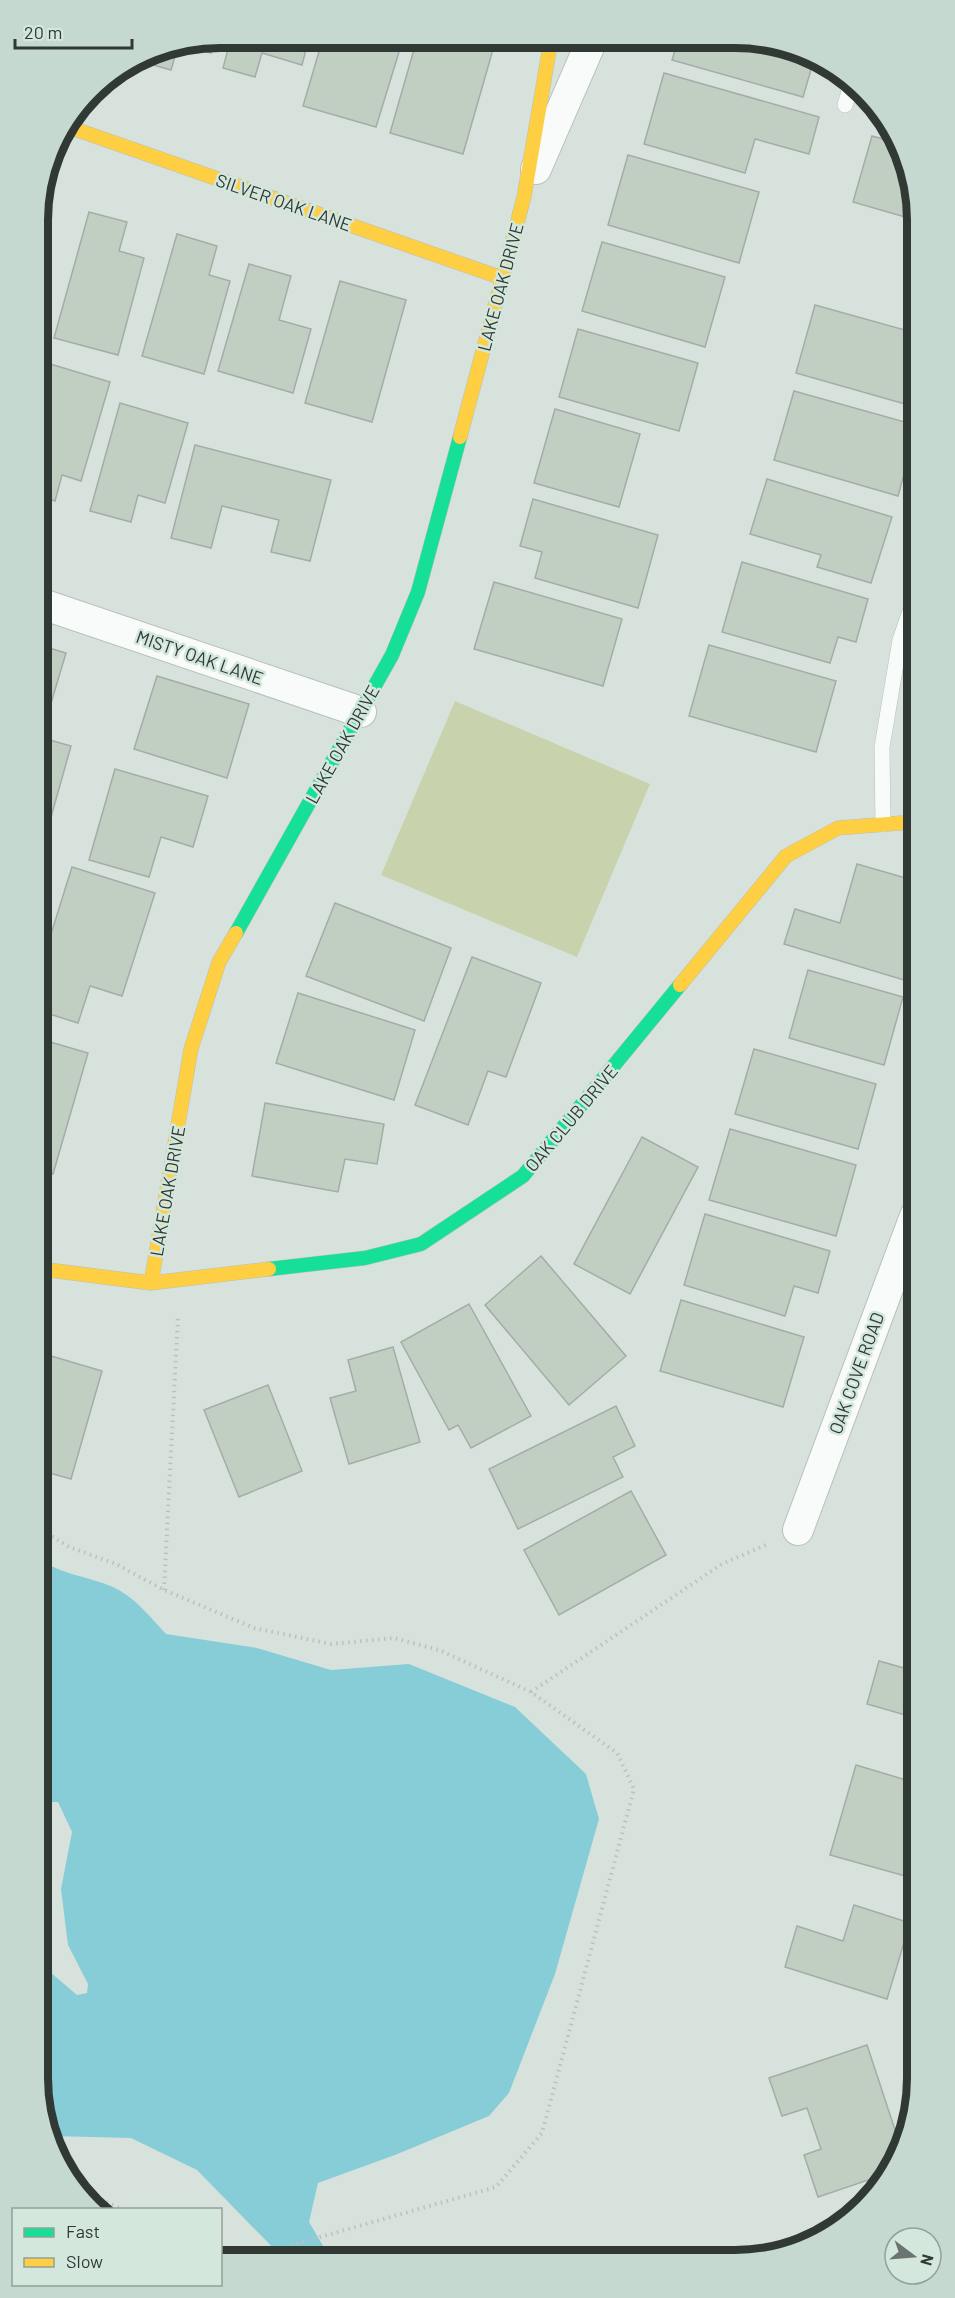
<svg xmlns="http://www.w3.org/2000/svg" width="955" height="2298" font-family="Barlow,sans-serif">
  <style>
    .green { fill: #c8d3ad }
    .water { fill: #87cdd8 }
    .building { fill: #c1cfc3; stroke: #a5aca7; stroke-width: 1.5 }
    .lines { fill: none; stroke-linecap: round; stroke-linejoin: round }
    .lane-casing { stroke: #b7c0bb; stroke-width: 16 }
    .street-casing { stroke: #b7c0bb; stroke-width: 32 }
    .fast-casing { stroke: #b7c0bb; stroke-width: 15 }
    .slow-casing { stroke: #b7c0bb; stroke-width: 15 }
    .path { stroke: #bdc0be; stroke-width: 4; stroke-dasharray: 1.5 4.5; stroke-linecap: butt }
    .lane { stroke: #f9fbfa; stroke-width: 15 }
    .street { stroke: #f9fbfa; stroke-width: 30 }
    .fast { stroke: #16e098; stroke-width: 14 }
    .slow { stroke: #ffcf43; stroke-width: 14 }
    .labels { text-anchor: middle; dominant-baseline: central; stroke-width: 5; stroke-linejoin: round; paint-order: stroke }
    .street-label { font-size: 18px; fill: #313935; stroke: #d3e7dd }
    .rim { fill: none; stroke: #313935; stroke-width: 8 }
  </style>
  <rect width="100%" height="100%" fill="#d8e2dd"/>
  <polygon class="green" points="455,701 650,784 577,957 381,875"/>
  <path class="water" d="M42,1561C64,1575 90,1577 113,1587C135,1597 150,1617 166,1634L257,1648L331,1670L409,1664L515,1707L586,1774L599,1819L555,1974L509,2093L489,2116L395,2155L318,2183L309,2222L329,2256L282,2257L197,2170L131,2138L51,2136L48,2135L44,2125L43,1966L77,1995L87,1993L88,1984L68,1945L61,1889L72,1832L58,1802H43Z"/>
  <g class="building">
    <polygon points="215,38 211,53 183,45"/>
    <polygon points="231,38 309,38 302,65 262,53 255,77 223,68"/>
    <polygon points="323,38 403,39 376,127 303,106"/>
    <polygon points="417,39 496,39 463,154 390,133"/>
    <polygon points="678,40 770,41 815,56 803,97 672,60"/>
    <polygon points="178,46 171,70 136,60 150,51"/>
    <polygon points="664,73 819,117 809,154 755,139 745,173 644,144"/>
    <polygon points="872,136 894,142 911,173 912,219 853,202"/>
    <polygon points="628,155 759,192 739,263 608,225"/>
    <polygon points="89,212 127,222 119,251 144,258 118,355 54,338"/>
    <polygon points="177,234 217,246 209,275 230,281 204,374 142,356"/>
    <polygon points="602,242 725,277 705,347 582,311"/>
    <polygon points="249,264 291,276 279,320 311,329 293,393 218,371"/>
    <polygon points="340,281 406,300 372,422 305,403"/>
    <polygon points="815,305 912,332 912,406 796,373"/>
    <polygon points="578,329 698,363 679,431 559,397"/>
    <polygon points="47,363 110,382 81,481 62,475 55,501 39,496 38,392"/>
    <polygon points="794,391 912,424 912,445 898,496 774,460"/>
    <polygon points="120,403 188,423 165,503 138,495 131,522 90,511"/>
    <polygon points="555,409 640,434 619,507 534,483"/>
    <polygon points="195,445 331,480 310,561 271,552 279,520 222,506 211,548 171,538"/>
    <polygon points="767,479 892,517 871,583 817,567 821,555 750,534"/>
    <polygon points="533,499 658,535 638,608 535,578 542,552 520,546"/>
    <polygon points="742,562 868,599 856,642 838,637 830,663 722,632"/>
    <polygon points="494,582 622,619 603,686 474,649"/>
    <polygon points="39,645 66,653 46,720 39,718"/>
    <polygon points="709,645 836,681 816,752 689,716"/>
    <polygon points="157,676 249,704 227,778 134,749"/>
    <polygon points="39,737 71,746 51,817 40,814"/>
    <polygon points="115,769 208,796 193,847 161,837 149,877 89,860"/>
    <polygon points="857,864 913,880 914,983 784,944 795,909 840,923"/>
    <polygon points="72,867 155,893 122,996 90,986 78,1023 40,1011 40,969"/>
    <polygon points="335,903 451,948 424,1021 306,976"/>
    <polygon points="472,957 541,983 506,1077 488,1071 468,1125 415,1105"/>
    <polygon points="808,970 903,997 884,1065 789,1038"/>
    <polygon points="298,993 415,1030 394,1100 276,1063"/>
    <polygon points="40,1039 88,1053 53,1174 41,1171"/>
    <polygon points="754,1049 876,1084 858,1149 735,1114"/>
    <polygon points="265,1103 384,1124 377,1164 345,1159 338,1192 252,1176"/>
    <polygon points="730,1129 856,1165 836,1236 709,1200"/>
    <polygon points="642,1137 698,1167 630,1294 574,1264"/>
    <polygon points="705,1214 830,1251 818,1293 794,1286 785,1316 684,1285"/>
    <polygon points="541,1256 626,1356 569,1405 485,1305"/>
    <polygon points="681,1300 804,1337 783,1407 660,1371"/>
    <polygon points="469,1304 531,1416 471,1448 458,1425 449,1430 401,1342"/>
    <polygon points="393,1347 420,1442 349,1464 330,1398 356,1391 348,1360"/>
    <polygon points="41,1353 102,1371 71,1479 42,1471"/>
    <polygon points="268,1385 302,1471 239,1497 204,1410"/>
    <polygon points="616,1406 635,1446 613,1457 623,1477 518,1529 489,1469"/>
    <polygon points="631,1491 666,1555 559,1615 524,1550"/>
    <polygon points="915,1500 915,1535 906,1532"/>
    <polygon points="916,1551 916,1594 904,1591"/>
    <polygon points="916,1652 916,1718 867,1704 879,1661 911,1670"/>
    <polygon points="856,1765 916,1783 916,1879 830,1855"/>
    <polygon points="854,1905 910,1923 887,1999 785,1967 797,1926 843,1941"/>
    <polygon points="867,2045 902,2151 889,2173 818,2197 804,2155 821,2149 807,2108 782,2116 769,2078"/>
  </g>
  <g class="lines">
    <g class="lane-casing">
      <g id="lane">
        <polyline points="845,105 852,82"/>
        <polyline points="883,824 882,747 900,640 913,603"/>
      </g>
    </g>
    <g class="street-casing">
      <g id="street">
        <polyline points="536,169 592,40"/>
        <polyline points="39,603 361,712"/>
        <polyline points="798,1530 915,1216"/>
      </g>
    </g>
    <g class="fast-casing">
      <g id="fast">
        <polyline points="236,933 392,655 418,592 460,437"/>
        <polyline points="269,1269 365,1258 421,1244 523,1176 680,985"/>
      </g>
    </g>
    <g class="slow-casing">
      <g id="slow">
        <polyline points="66,126 502,278"/>
        <polyline points="460,437 524,197 551,40"/>
        <polyline points="680,985 786,856 838,828 913,822"/>
        <polyline points="41,1269 151,1283 269,1269"/>
        <polyline points="151,1283 191,1049 219,962 236,933"/>
      </g>
    </g>
    <g class="path">
      <polyline points="42,1530 69,1547 116,1564 164,1590 254,1628 331,1644 394,1638 439,1650 531,1692 617,1753 634,1789 542,2133 496,2187 250,2257"/>
      <polyline points="164,1590 178,1316"/>
      <polyline points="531,1692 722,1564 766,1545"/>
      <polyline points="79,2190 124,2210"/>
      <polyline points="220,2251 235,2257"/>
    </g>
    <use href="#lane" class="lane"/>
    <use href="#street" class="street"/>
    <use href="#fast" class="fast"/>
    <use href="#slow" class="slow"/>
  </g>
  <g class="labels">
    <g class="street-label">
      <text transform="translate(284 202) rotate(19)">SILVER OAK LANE</text>
      <text transform="translate(500 287) rotate(-75)">LAKE OAK DRIVE</text>
      <text transform="translate(200 657) rotate(19)">MISTY OAK LANE</text>
      <text transform="translate(342 744) rotate(-61)">LAKE OAK DRIVE</text>
      <text transform="translate(571 1118) rotate(-50)">OAK CLUB DRIVE</text>
      <text transform="translate(167 1191) rotate(-80)">LAKE OAK DRIVE</text>
      <text transform="translate(856 1373) rotate(-70)">OAK COVE ROAD</text>
    </g>
  </g>
  <path d="M0 0H955V2298H0ZM220 48H735A172 172 0 0 1 907 220V2078A172 172 0 0 1 735 2250H220A172 172 0 0 1 48 2078V220A172 172 0 0 1 220 48Z" fill="#c6d9d0" fill-rule="evenodd"/>
  <path class="rim" d="M220 48H735A172 172 0 0 1 907 220V2078A172 172 0 0 1 735 2250H220A172 172 0 0 1 48 2078V220A172 172 0 0 1 220 48Z"/>
  <rect x="12" y="2208" width="210" height="78" fill="#d3e7dd" stroke="#92a19a" stroke-width="1.5"/>
  <rect x="24" y="2228" width="30" height="9" fill="#16e098" stroke="#92a19a" stroke-width="1.5"/>
  <text x="66" y="2238" font-size="18" fill="#313935">Fast</text>
  <rect x="24" y="2258" width="30" height="9" fill="#ffcf43" stroke="#92a19a" stroke-width="1.5"/>
  <text x="66" y="2268" font-size="18" fill="#313935">Slow</text>
  <g transform="translate(913 2256) rotate(106)"><circle r="28" fill="#d3e7dd" stroke="#92a19a" stroke-width="1.5"/>
  <path d="M0-4.5L10 22L0 15L-10 22Z" fill="#6b7470"/>
  <text y="-9" font-size="16" font-weight="bold" text-anchor="middle" fill="#313935">N</text>
  </g>
  <path d="M15 39v9h117v-9" fill="none" stroke="#313935" stroke-width="3"/>
  <text x="24" y="39" font-size="18" fill="#313935" stroke="#d3e7dd" stroke-width="4.5" paint-order="stroke">20 m</text>
</svg>
